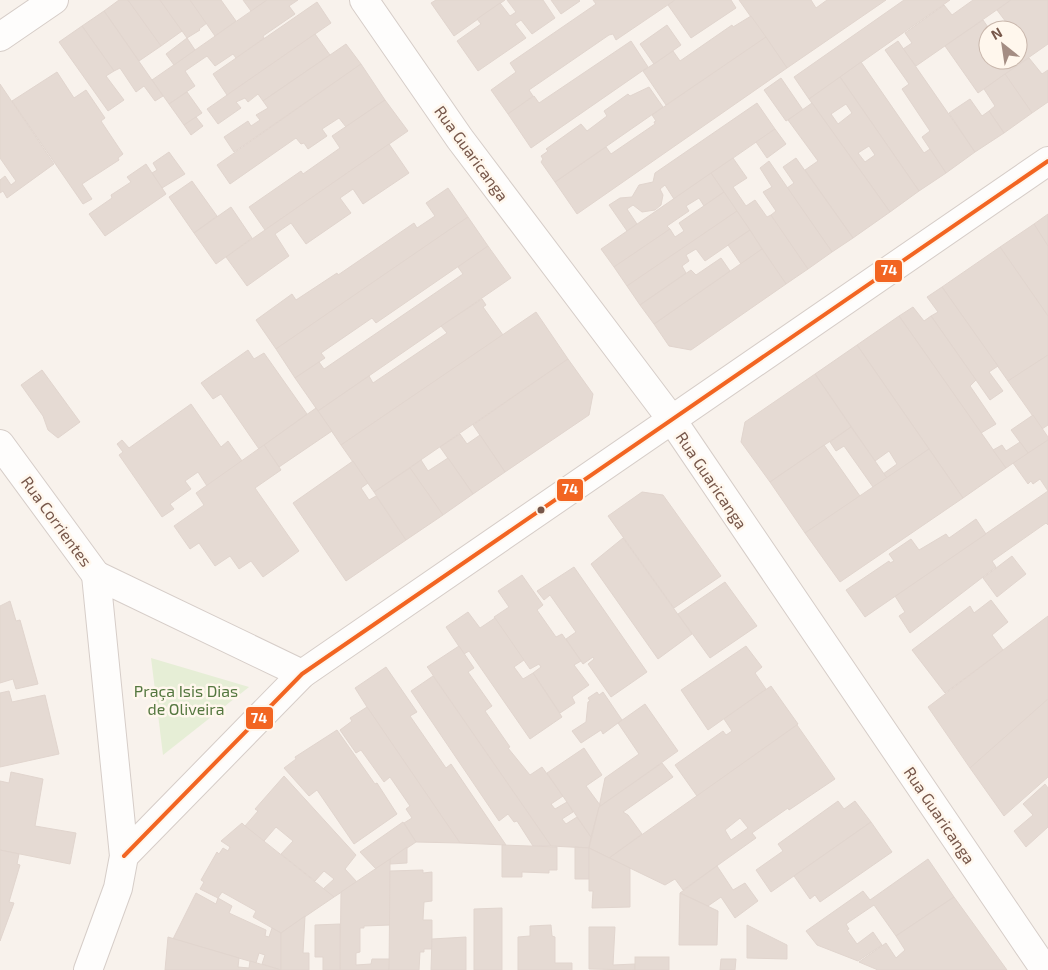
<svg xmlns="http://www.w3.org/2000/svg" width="1048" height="970" font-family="'Exo 2',sans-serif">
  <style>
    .green { fill: #e6eed6 }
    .building { fill: #e5dad3; stroke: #e1d5ce; fill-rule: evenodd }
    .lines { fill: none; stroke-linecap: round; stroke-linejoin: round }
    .street-casing { stroke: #d6cdc8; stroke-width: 30 }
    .street { stroke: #fefdfc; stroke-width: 28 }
    .bus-1-casing { stroke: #fff7ed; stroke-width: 8 }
    .bus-1 { stroke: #f26522; stroke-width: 4 }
    .bus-dot { fill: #77574a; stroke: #fff7ed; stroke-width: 2 }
    .labels { text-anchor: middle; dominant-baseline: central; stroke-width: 5; stroke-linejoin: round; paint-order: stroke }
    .street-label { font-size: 16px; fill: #77574a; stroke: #fff7ed }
    .park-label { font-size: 16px; fill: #54773f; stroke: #fff7ed }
    .line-badge { stroke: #fff7ed; stroke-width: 2 }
    .badge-label { font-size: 14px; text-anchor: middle; font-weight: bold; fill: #fff }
  </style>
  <rect width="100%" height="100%" fill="#f8f2ec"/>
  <polygon class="green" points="151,658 249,687 163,755"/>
  <g class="building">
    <polygon points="119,0 128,0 161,46 139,61 104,11"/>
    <polygon points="128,0 160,0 182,31 161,46"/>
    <polygon points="160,0 190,0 207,23 199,29 200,30 187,38"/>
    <polygon points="190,0 221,0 236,21 215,36"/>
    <polygon points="243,0 267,0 251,11"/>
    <polygon points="267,0 298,0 289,6 295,14 263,36 264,38 236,58 233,54 215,66 207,56 185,71 195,86 169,104 152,80"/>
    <polygon points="436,0 505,0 454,36 431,3"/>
    <polygon points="507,0 543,0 555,18 532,34 521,20 515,24 526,38 478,71 457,41 481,24 477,19 500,3 510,16 516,12"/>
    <polygon points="551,0 579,0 580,1 561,14"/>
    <polygon points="593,0 675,0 616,40 613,34 609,35 529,90 533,96 508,114 491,90 516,72 510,63 596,4"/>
    <polygon points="675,0 731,0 736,8 691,38 668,5"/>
    <polygon points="739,0 811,0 816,8 827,0 886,0 787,68"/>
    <polygon points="904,0 950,0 809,99 794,77"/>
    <polygon points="973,0 1011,0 916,66 903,49 912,43 905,33 944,5 952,15"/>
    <polygon points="1011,0 1048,0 1048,44 978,93 945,46 983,20 990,30 988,30 988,60 1018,60 1018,30 1012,30 997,10"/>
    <polygon points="317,2 331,23 227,95 213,74"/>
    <polygon points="104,11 163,96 155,101 144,86 136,92 120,68 114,71 82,26"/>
    <polygon points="751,16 766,37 666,105 643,71 673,51 680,61 732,25 733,27"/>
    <polygon points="667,25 681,45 654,64 640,44"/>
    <polygon points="82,26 114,71 106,76 124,100 108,111 59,42"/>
    <polygon points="315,34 330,55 263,101 258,94 248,102 245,98 236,102 241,108 218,124 207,109"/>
    <polygon points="766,37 787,68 577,214 555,182 606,147 611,154 655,124 654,122 656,121 652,115"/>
    <polygon points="187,38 195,50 174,65 166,54"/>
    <polygon points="631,41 648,67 531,148 508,114 534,96 539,103"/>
    <polygon points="898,41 975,152 946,173 922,137 930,131 902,89 909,84 885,50"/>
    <polygon points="346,44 361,64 234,152 224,137 248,121 251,126 260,120 256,115 268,108 263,101"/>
    <polygon points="1029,58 1042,74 1048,70 1048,102 1032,113 1005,74"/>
    <polygon points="861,62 924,153 930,149 946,173 919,191 840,77"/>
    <polygon points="361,64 385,100 346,127 339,118 322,129 327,136 308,149 304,143 301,144 296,138 230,184 217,165"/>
    <polygon points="57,72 74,98 86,90 105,118 101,121 123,154 118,158 119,160 82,184 92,199 83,204 12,101"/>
    <polygon points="1005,74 1032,113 1004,133 989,111 995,106 984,89"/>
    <path d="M840,77L919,191L890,212L809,99ZM846,104L852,113L838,124L831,114ZM869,146L875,155L865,162L858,153Z"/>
    <polygon points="781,78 803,110 786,121 764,90"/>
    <polygon points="0,84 54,164 7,198 3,191 0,193 0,180 5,176 11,185 16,181 0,158"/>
    <polygon points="649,87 663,107 555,182 541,162 543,159 541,156 548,151 546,149 581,124 587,131 607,116 604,111 628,94 630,96"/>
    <polygon points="187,92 202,113 184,125 169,104"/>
    <polygon points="970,99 982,116 989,111 1004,133 975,152 949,113"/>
    <polygon points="385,100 408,131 265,230 249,207 301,171 303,174 340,148 332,136"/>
    <polygon points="757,103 775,129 674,199 665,185 660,189 663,195 661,205 655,210 642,212 633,205 627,209 637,224 627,231 609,205 620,198 632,197 639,185 653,182 655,173"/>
    <polygon points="812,103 890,212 853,238 805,170 818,161 788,120"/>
    <polygon points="196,117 203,126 191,135 184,125"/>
    <polygon points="775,129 786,144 767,158 756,142"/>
    <polygon points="389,144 409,173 363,204 353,189 340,198 351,213 306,244 291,223 275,234 289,256 247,286 226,257"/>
    <polygon points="169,152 185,174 162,188 152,173 157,170 153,163"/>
    <polygon points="733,158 747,178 733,187 746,206 755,200 767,217 771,215 808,269 786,284 711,173"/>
    <polygon points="796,158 853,238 832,252 787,188 794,183 783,167"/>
    <polygon points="769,161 832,252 808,269 771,215 776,211 763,192 772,187 760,168"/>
    <polygon points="146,164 166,194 105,236 89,214 112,198 111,195 131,182 127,177"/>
    <polygon points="711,173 724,192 704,206 699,198 686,206 689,211 667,226 670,229 614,267 601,249"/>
    <polygon points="192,181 217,216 194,233 169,197"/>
    <polygon points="448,188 468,217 276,349 256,320 292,294 296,300 337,273 338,275 414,223 417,228 435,216 426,203"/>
    <polygon points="724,192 737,211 627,286 614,267 670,229 675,237 684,231 679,223"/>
    <polygon points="231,207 252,238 216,264 194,233"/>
    <polygon points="737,211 750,230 705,261 696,249 686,255 689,261 682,266 686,273 640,305 627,286"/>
    <polygon points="1048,214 1048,246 1034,224"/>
    <polygon points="468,217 488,246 376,323 372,318 321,353 325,358 295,378 276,349"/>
    <polygon points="1034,224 1048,246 1048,316 1000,247"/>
    <polygon points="750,230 762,249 741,264 728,245"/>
    <polygon points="488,246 511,278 318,411 295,378 319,362 324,369 463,274 458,267"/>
    <polygon points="1000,247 1048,316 1048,355 1008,381 942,287"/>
    <polygon points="762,249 786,284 691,350 669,346 654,324"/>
    <polygon points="721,258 730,271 654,324 640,305 691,270 696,275"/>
    <polygon points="942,287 998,366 989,372 1003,391 990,400 931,316 938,312 927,297"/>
    <polygon points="482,299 486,305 483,307 503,335 341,445 318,411 369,376 373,383 447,333 441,326"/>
    <polygon points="913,307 924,321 931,316 976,380 970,386 996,424 981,433 899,316"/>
    <polygon points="536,312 568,359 374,492 341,445"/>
    <polygon points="899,316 1006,468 963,498 857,345"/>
    <polygon points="857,345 929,449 887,478 883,474 897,464 889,451 875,461 815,374"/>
    <polygon points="248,350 254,359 264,353 307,414 259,449 221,394 213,399 201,383"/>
    <polygon points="1048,355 1048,425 1042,429 1008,381"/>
    <polygon points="568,359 593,394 589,415 505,472 473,425"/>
    <polygon points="42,370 80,422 58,438 48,430 43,416 21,385"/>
    <polygon points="815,374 851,427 770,482 741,442 745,422"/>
    <polygon points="191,404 221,447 228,441 242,461 207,486 198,472 185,481 191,489 170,504 174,509 162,517 119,455 123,452 117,444 122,440 129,448"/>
    <polygon points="316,408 332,431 279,467 264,445"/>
    <polygon points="1033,415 1048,437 1048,440 1028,453 1011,430"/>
    <polygon points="851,427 887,478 873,487 844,446 836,451 830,442"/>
    <polygon points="460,434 467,444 480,435 505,472 473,494 440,447"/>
    <polygon points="1048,440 1048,491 1040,479 1033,484 1031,481 1028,484 1013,463"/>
    <polygon points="1020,442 1028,453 1006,468 993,450 1002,445 1006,451"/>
    <polygon points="264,445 281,470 255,488 299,551 263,577 251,561 239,569 230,556 215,566 199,543 190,549 174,526 204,505 196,493"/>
    <polygon points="824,445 860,496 805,533 770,482"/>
    <polygon points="929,449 963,498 840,582 805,533"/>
    <polygon points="448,458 473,494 443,515 410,468 421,460 428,471"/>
    <polygon points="353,461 368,483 361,488 369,500 376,496 406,540 346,581 293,503"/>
    <polygon points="410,468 443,515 406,540 374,492"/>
    <polygon points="1048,491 1048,525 1046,523 992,561 996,567 910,633 899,616 905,612 895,596"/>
    <polygon points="642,492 663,495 721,576 674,608 608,516"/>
    <polygon points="976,519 986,534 865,617 846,590 889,561 890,563 894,561 889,554 911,539 919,550 946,534 949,538"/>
    <polygon points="623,538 692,634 658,659 591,564"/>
    <polygon points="1012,556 1026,574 997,597 983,578"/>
    <polygon points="574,567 647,672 611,697 588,664 594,659 593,657 583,664 566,639 576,632 550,595 544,600 537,591"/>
    <polygon points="522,575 543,605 537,610 556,637 562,634 581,661 574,665 589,685 572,697 575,703 560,713 533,673 541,667 539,664 530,669 494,617 509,607 498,591"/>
    <polygon points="725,582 757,626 710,658 678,614"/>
    <polygon points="991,600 1008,622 992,635 1003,650 945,693 912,650 970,606 974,613"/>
    <polygon points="10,601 16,621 20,620 38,684 16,689 13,679 0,683 0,606"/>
    <polygon points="468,612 480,628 495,618 524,660 514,667 523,679 533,673 562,717 530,739 469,651 464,654 446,627"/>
    <polygon points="1048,616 1048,699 970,768 928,707"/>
    <polygon points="459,646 474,668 468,672 492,706 485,711 510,747 508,748 530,775 542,767 563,796 551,804 555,809 567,802 573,812 562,819 566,824 577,817 591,837 589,848 551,846 428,668 427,667"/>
    <polygon points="746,646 762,667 755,673 766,689 708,730 681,690"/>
    <polygon points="386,667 417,712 410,716 446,768 451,764 506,845 460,843 367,707 355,688"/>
    <polygon points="433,676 551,846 533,846 517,821 514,822 508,814 499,821 411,691"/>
    <polygon points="771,686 798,724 697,796 675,765 723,731 726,735 732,731 724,719"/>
    <polygon points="9,691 12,702 45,695 59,754 0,767 0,693"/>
    <polygon points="597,692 599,695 603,692 622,720 603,734 601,730 581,743 572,731 586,722 588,702 590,701 588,698"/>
    <polygon points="1048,699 1048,777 1004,816 970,768"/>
    <polygon points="645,704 678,751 599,807 605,778 639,754 618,723"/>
    <polygon points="367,707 460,843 416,842 404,823 412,818 406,809 410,806 390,777 384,782 361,750 356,753 340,730 352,721 350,718"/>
    <path d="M797,725L835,779L789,810L788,808L752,833L756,838L683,890L675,879L665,885L609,858ZM740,818L748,828L731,840L725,830Z"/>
    <polygon points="337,730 375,784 377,783 397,814 354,844 317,790 309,796 284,768 296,759 295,757"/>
    <polygon points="584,748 602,775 586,786 600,805 591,837 547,773"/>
    <polygon points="662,763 673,777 623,812 628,815 642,834 609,858 589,848 599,807"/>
    <polygon points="11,772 43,779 35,826 76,833 70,864 0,850 0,781 9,783"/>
    <polygon points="284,776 356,855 345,869 357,882 334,897 323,889 334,879 324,871 315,881 281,854 293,841 276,827 264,841 245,826 258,811 255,809"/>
    <polygon points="1045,784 1048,788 1048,827 1026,847 1014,831 1033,815 1023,804"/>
    <polygon points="838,801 844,809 855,801 871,822 771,892 756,870 783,851 778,844"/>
    <polygon points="403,822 416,842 376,869 360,852"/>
    <polygon points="871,822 892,852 820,902 815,895 810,899 794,876"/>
    <polygon points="242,823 245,826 334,897 281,933 253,917 256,911 222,892 218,898 200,889 204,882 201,880 217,852 219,854 223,848 228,851 230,847 221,841"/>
    <polygon points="502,845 557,847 557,870 549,870 549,873 522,872 522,877 502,877"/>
    <polygon points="407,847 407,863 390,864 390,859"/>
    <polygon points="575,847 589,848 589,879 575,879"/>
    <polygon points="589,848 630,868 630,907 592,908 593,891 589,891"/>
    <polygon points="0,850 19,854 17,864 20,865 9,902 14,903 0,941"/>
    <polygon points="390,859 390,925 364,926 364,928 360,928 360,952 356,953 356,965 371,964 372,959 390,959 389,970 340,970 341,892"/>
    <polygon points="928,859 954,897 896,936 874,905 846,924 849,929 847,930 857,944 873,932 882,945 858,961 817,945 806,931 863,891 870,900"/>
    <polygon points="717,866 733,890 745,883 758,901 735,918 721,897 708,906 680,893"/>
    <polygon points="423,870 423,873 432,872 432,901 424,902 423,920 432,920 432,949 424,949 424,952 420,952 419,970 389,970 390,871"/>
    <polygon points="196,893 216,904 218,898 232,906 229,913 266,930 265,936 269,937 272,928 281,933 281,970 262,964 265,955 259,953 256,963 173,939"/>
    <polygon points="680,893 718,911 717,945 679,945"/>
    <polygon points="954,897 1007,970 878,970 859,962 886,943 896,958 905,950 896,936"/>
    <polygon points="502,908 502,970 474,970 474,909"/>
    <polygon points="305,916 303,953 309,953 309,970 281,970 281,933"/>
    <polygon points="340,924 340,970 323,970 323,957 315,957 315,925"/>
    <polygon points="551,925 552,936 555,937 555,963 572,963 572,970 518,970 518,937 530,936 530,926"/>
    <polygon points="747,925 787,945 787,959 747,958"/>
    <polygon points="589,927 615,927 613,965 635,964 635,970 589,969"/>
    <polygon points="168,937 239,958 238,967 249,968 250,961 281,970 165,970"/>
    <polygon points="466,937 466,970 431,970 432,939"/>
    <rect x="635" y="957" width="34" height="13"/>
    <polygon points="721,959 736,959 735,970 720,970"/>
  </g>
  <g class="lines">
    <g class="street-casing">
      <g id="street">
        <polyline points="364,0 460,139 672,420 1045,970"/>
        <polyline points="0,37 54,0"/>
        <polyline points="0,444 96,575"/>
        <polyline points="124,856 302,674 1048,161"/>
        <polyline points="88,970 118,888 124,856 96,575 302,674"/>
      </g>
    </g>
    <use href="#street" class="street"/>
    <g class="bus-1-casing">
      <polyline id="bus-1" points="124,856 302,674 1048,161"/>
    </g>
    <use href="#bus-1" class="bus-1"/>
  </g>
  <circle class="bus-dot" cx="541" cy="510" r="4.5"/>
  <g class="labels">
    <g class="street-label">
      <text transform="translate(472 153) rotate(54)">Rua Guaricanga</text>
      <text transform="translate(712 480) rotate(56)">Rua Guaricanga</text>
      <text transform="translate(57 521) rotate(54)">Rua Corrientes</text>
      <text transform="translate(940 815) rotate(56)">Rua Guaricanga</text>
    </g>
    <g class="park-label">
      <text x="186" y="690">Praça Isis Dias<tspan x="186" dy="18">de Oliveira</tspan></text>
    </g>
  </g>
  <g class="line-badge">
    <rect x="874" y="259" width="29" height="24" rx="5" fill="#f26522"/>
    <rect x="556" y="478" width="28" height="24" rx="5" fill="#f26522"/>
    <rect x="245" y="706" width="29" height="24" rx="5" fill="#f26522"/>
  </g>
  <g class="badge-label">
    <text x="889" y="275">74</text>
    <text x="570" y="494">74</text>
    <text x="259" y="723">74</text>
  </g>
  <g transform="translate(1003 45) rotate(330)"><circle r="24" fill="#fff7ed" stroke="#c9b7ac"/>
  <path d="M0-4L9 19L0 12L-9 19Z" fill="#a48d83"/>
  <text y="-8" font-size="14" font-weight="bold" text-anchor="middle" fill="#77574a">N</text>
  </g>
</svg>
